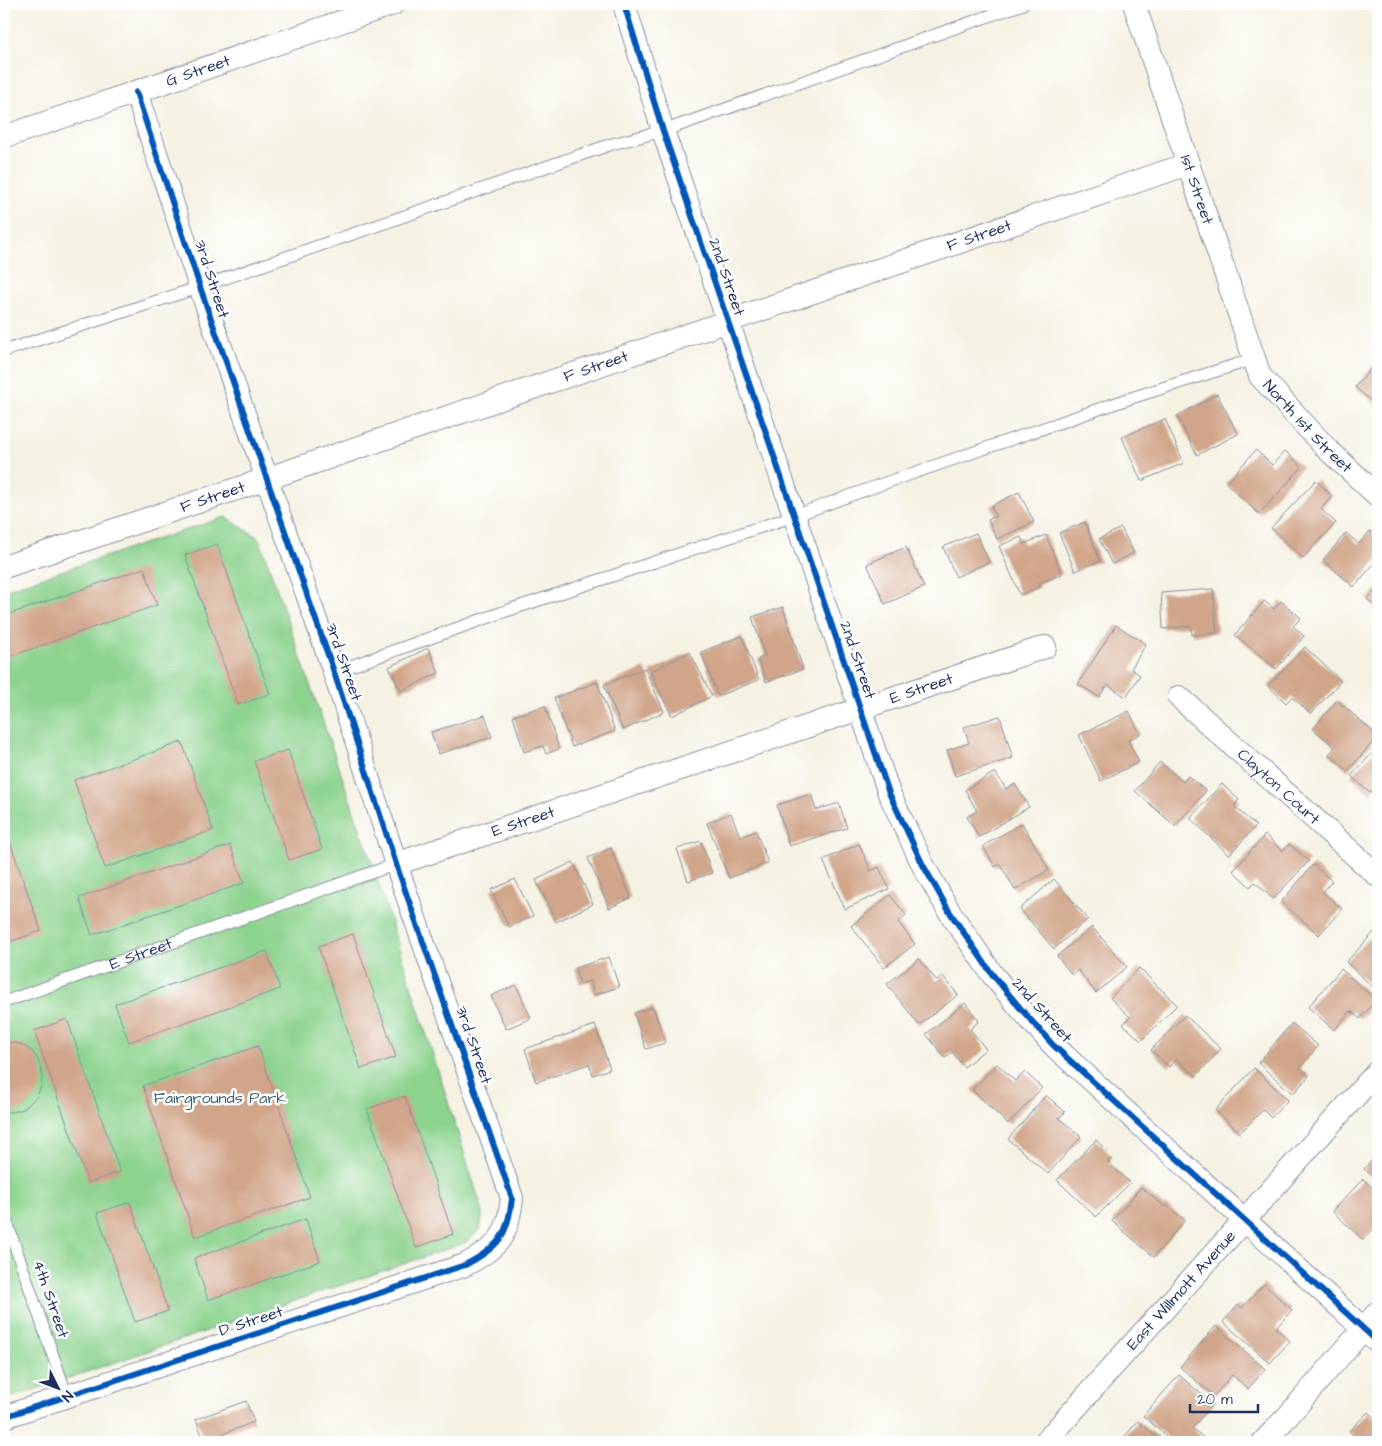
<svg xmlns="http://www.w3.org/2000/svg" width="1382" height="1446" font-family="'Architects Daughter',sans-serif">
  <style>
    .green { fill: #8cd38e; stroke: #548176 }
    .building { fill: #d0a589 }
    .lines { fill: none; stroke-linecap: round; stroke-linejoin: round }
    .service-casing { stroke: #8890a0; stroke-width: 13 }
    .minor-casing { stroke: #8890a0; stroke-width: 24 }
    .service { stroke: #fff; stroke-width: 11 }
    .minor { stroke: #fff; stroke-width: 22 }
    .cycleway-casing { stroke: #fff; stroke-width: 9 }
    .cycleway { stroke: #0057b8; stroke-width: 6 }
    .labels { text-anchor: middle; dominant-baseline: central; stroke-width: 5; stroke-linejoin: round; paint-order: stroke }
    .street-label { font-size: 16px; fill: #1b2f5e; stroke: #fff }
    .park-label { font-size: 16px; fill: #3d606c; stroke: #fff }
  </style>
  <rect width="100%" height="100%" fill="#fff"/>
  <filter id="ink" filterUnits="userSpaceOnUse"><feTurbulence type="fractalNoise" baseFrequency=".02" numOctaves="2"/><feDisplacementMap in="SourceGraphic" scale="10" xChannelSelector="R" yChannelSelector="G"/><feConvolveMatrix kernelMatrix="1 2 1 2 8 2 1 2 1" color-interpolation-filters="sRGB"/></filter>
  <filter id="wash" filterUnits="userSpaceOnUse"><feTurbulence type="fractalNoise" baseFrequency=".0096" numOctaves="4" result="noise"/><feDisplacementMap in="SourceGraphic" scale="20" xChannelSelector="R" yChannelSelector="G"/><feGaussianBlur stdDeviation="1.12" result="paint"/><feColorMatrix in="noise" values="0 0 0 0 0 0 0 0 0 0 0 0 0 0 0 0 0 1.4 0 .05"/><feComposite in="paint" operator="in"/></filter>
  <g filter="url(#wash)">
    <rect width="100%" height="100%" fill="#f5f2e3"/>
    <polygon class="green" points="225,517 259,538 371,860 483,1212 480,1230 465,1243 4,1400 4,590"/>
    <g id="blocks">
      <g class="building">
        <polygon points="1378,360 1378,407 1355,387"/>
        <polygon points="1217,394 1238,434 1197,455 1177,416"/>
        <polygon points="1165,419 1184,463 1141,481 1122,437"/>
        <polygon points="1256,450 1272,465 1285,451 1302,467 1259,514 1226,483"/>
        <polygon points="1316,480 1332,496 1321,509 1336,523 1303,558 1271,528"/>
        <polygon points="1019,492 1034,522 997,539 988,520 996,516 991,506"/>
        <polygon points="1085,522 1100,561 1075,571 1059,533"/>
        <polygon points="1121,528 1134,553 1112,564 1099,539"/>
        <polygon points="1370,531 1378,538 1378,559 1354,587 1323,560 1346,533 1359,544"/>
        <polygon points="976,533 989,562 956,577 943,547"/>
        <polygon points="1046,535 1062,574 1038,584 1040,587 1020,595 999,546 1021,537 1024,544"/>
        <polygon points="217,544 270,694 238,705 185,555"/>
        <polygon points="906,547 924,587 885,604 867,564"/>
        <polygon points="144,568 157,605 6,658 4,653 4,616"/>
        <polygon points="1378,588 1378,610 1367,599"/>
        <polygon points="1213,589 1217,633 1192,635 1191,626 1163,629 1161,593"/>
        <polygon points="1264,601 1274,609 1281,601 1301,618 1293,626 1304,636 1276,669 1235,635"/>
        <polygon points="783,607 803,669 766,682 758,659 765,656 752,617"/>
        <polygon points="1116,625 1146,644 1131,669 1140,675 1126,697 1108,685 1099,697 1078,684"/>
        <polygon points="742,636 759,680 718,696 701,652"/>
        <polygon points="1305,647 1341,681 1311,714 1292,697 1286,703 1268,686"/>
        <polygon points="428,648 439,673 401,691 389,667"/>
        <polygon points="690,652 712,696 672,716 650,672"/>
        <polygon points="645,668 664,712 623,730 604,685"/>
        <polygon points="597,682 615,731 572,747 554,698"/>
        <polygon points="1337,700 1378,736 1348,771 1329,754 1335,747 1313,729"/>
        <polygon points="545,706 559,749 546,754 543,746 524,752 513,716"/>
        <polygon points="1129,711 1140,734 1128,740 1139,762 1101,781 1079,735"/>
        <polygon points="485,715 492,737 438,754 431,732"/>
        <polygon points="1000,716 1013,758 955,776 947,750 969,743 964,727"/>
        <polygon points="182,742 213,830 105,868 74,780"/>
        <polygon points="1378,747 1378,783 1370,793 1351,776"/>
        <polygon points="288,750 322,849 289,860 254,761"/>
        <polygon points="1160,762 1183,782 1188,776 1206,791 1175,826 1135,791"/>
        <polygon points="995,772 1006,789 1015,784 1029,807 979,837 967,817 977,811 965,790"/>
        <polygon points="1222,784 1239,800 1234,806 1256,826 1229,855 1190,818"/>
        <polygon points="811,794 816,810 839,803 847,828 789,846 777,805"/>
        <polygon points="731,813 740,837 756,831 768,863 729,878 707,823"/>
        <polygon points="1022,823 1049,870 1015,890 1000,864 995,867 983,846"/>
        <polygon points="4,825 41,931 6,943 4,936"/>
        <polygon points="1265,835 1283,851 1289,844 1309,861 1273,899 1255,882 1250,887 1233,871"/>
        <polygon points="701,841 712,873 688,881 677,849"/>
        <polygon points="859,844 871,871 879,867 889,889 845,909 823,860"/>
        <polygon points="230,845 244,883 92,935 79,898"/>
        <polygon points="611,848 631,898 609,908 588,858"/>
        <polygon points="573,862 593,904 556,922 536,880"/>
        <polygon points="1313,865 1332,881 1323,892 1342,909 1319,935 1281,902"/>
        <polygon points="515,879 533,916 509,927 491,890"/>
        <polygon points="1054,879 1088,919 1054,949 1020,909"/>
        <polygon points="890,895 906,915 898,922 915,944 884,968 851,926"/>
        <polygon points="1092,927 1127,967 1096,993 1078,970 1072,975 1057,956"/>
        <polygon points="1378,928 1378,992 1346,962"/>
        <polygon points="353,934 396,1057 361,1069 318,946"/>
        <polygon points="267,951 280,989 129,1042 115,1004"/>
        <polygon points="609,957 619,987 594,995 590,981 580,984 575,968"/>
        <polygon points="919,959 937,981 943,976 958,995 919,1025 887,984"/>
        <polygon points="1139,968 1177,1005 1141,1041 1123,1024 1130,1017 1110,998"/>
        <polygon points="1341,969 1376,1000 1360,1019 1351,1011 1334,1030 1308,1007"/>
        <polygon points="516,985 531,1018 506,1029 491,996"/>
        <polygon points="965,1003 979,1021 970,1029 986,1049 964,1067 952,1052 945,1058 926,1034"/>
        <polygon points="653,1007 665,1043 646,1049 634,1013"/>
        <polygon points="1185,1015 1221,1049 1196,1076 1176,1059 1169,1067 1151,1050"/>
        <polygon points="67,1019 120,1172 88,1183 34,1031"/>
        <polygon points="1292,1023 1318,1046 1300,1068 1309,1076 1293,1094 1258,1063"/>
        <polygon points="595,1025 610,1069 593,1075 589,1064 536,1082 525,1049"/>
        <polygon points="4,1041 20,1044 31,1050 38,1060 42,1072 42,1084 37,1096 24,1109 12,1112 4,1112"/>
        <polygon points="258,1046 310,1197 195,1237 143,1086"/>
        <polygon points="997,1064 1015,1081 1025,1072 1042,1088 1008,1124 972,1090"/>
        <polygon points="1254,1068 1288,1100 1271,1118 1263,1110 1240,1133 1215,1110"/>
        <polygon points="1046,1095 1065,1112 1059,1118 1081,1137 1048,1174 1008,1139"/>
        <polygon points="405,1096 453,1234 416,1248 367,1109"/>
        <polygon points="1096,1140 1113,1157 1108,1162 1130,1183 1096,1217 1057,1180"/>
        <polygon points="1378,1153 1378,1181 1364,1169"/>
        <polygon points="1363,1179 1378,1193 1378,1234 1373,1229 1363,1240 1332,1211"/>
        <polygon points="1141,1187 1165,1207 1166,1205 1185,1220 1154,1257 1112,1221"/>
        <polygon points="130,1202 168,1311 135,1322 97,1213"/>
        <polygon points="306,1219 320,1261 208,1300 194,1258"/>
        <polygon points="1264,1284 1292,1310 1276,1328 1290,1341 1270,1363 1223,1322 1238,1305 1242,1308"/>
        <polygon points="1216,1326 1265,1369 1248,1389 1232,1375 1214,1396 1180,1367"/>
        <polygon points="1179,1375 1213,1404 1192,1428 1205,1439 1202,1442 1173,1442 1143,1416"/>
        <polygon points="246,1401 254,1422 204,1441 196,1419"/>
        <polygon points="1368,1412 1375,1419 1378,1416 1378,1442 1360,1442 1349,1431"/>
        <polygon points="1138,1421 1163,1442 1120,1442"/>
      </g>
    </g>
  </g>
  <g filter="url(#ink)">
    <use href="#blocks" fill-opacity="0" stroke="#8890a0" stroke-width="1"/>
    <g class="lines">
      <g class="service-casing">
        <g id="service">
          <polyline points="4,351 200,287 612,144 663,131 1023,4"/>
          <polyline points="334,672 509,610 794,516 882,484 1128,399 1254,359"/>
          <path id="s1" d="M4,1002L396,864"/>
          <polyline points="4,1214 67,1396"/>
        </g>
      </g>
      <g class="minor-casing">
        <g id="minor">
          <polyline points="624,4 663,131 889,793 923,865 949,911 992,974 1021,1009 1053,1045 1378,1342"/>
          <path id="s2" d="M1134,4L1260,376L1326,448L1378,496"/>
          <path id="s3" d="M4,137L393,4"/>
          <path id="s4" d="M4,567L266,479L1188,164"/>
          <path id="s5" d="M1179,697L1378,876"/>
          <path id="s6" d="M396,864L1045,647"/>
          <path d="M4,1417L465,1265C499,1247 508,1236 512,1198L396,864L334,672L200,287L136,92"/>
          <path id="s7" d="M1045,1442L1378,1071"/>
          <polyline points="1263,1442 1287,1417 1378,1312"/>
        </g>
      </g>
      <use href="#service" class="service"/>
      <use href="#minor" class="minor"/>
      <g class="cycleway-casing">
        <g id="cycleway">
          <polyline points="624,4 663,131 889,793 923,865 949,911 992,974 1021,1009 1053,1045 1378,1342"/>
          <path d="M4,1417L465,1265C499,1247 508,1236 512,1198L396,864L334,672L200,287L136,92"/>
        </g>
      </g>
      <use href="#cycleway" class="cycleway"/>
    </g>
  </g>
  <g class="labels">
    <g class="street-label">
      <text stroke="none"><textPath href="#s3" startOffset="205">G Street</textPath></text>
      <text stroke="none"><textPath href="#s2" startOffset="196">1st Street</textPath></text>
      <text stroke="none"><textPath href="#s4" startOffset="1030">F Street</textPath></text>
      <text transform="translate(727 277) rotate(71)">2nd Street</text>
      <text transform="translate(212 279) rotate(72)">3rd Street</text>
      <text stroke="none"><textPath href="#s4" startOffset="625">F Street</textPath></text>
      <text stroke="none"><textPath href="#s2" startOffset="462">North 1st Street</textPath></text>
      <text stroke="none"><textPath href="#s4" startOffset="220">F Street</textPath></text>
      <text transform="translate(858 660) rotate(71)">2nd Street</text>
      <text transform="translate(344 662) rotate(71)">3rd Street</text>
      <text stroke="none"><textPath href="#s6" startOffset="554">E Street</textPath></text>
      <text stroke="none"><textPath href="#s5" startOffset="134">Clayton Court</textPath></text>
      <text stroke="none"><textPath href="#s6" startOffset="134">E Street</textPath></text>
      <text stroke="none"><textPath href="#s1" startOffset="145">E Street</textPath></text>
      <text transform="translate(1042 1010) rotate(48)">2nd Street</text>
      <text transform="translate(474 1045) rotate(71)">3rd Street</text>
      <text stroke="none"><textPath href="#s7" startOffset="204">East Willmott Avenue</textPath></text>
      <text transform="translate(51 1299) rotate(71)">4th Street</text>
      <text transform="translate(251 1321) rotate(-18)">D Street</text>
    </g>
    <g class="park-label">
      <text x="220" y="1098">Fairgrounds Park</text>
    </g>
  </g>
  <rect width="1382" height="1446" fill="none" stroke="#fff" stroke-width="20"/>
  <g transform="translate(58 1388) rotate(132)" stroke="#ffffff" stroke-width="4" paint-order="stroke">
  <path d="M0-4L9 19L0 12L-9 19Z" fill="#1b2f5e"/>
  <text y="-8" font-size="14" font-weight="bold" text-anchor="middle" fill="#1b2f5e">N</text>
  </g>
  <path d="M1190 1404v8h68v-8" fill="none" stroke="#1b2f5e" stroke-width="2.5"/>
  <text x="1197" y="1404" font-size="15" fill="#1b2f5e" stroke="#ffffff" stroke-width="4" paint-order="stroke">20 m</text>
</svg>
